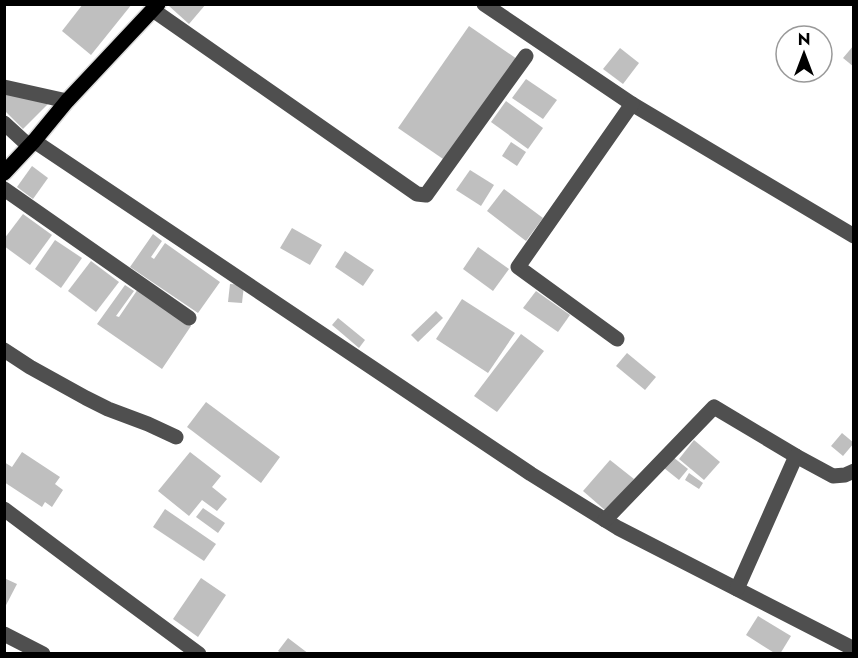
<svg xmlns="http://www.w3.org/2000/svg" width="858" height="658" font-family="Jost,sans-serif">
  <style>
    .building { fill: #bfbfbf }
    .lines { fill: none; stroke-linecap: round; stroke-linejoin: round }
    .major-casing { stroke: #dbdbdb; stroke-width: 18 }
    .minor { stroke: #4f4f4f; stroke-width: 15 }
    .major { stroke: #000; stroke-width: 15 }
  </style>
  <rect width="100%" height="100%" fill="#fff"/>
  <g class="building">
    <polygon points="83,4 132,4 91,55 62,31"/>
    <polygon points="170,4 206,4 189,24 169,6"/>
    <polygon points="469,26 517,59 446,161 398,128"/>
    <polygon points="854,45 854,67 843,58"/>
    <polygon points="620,48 639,63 623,84 603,69"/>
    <polygon points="526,79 557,100 543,119 512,98"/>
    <polygon points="4,93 52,100 23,129 4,110"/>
    <polygon points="506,101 543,128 528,149 491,122"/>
    <polygon points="511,142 526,152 517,166 502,156"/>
    <polygon points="32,166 48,178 33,199 17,187"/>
    <polygon points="470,170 494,185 481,206 456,190"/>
    <polygon points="504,189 543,218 526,241 487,211"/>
    <polygon points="23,214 52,235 30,265 4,246 4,239"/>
    <polygon points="292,228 322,245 310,265 280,248"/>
    <polygon points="153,234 162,241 151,257 154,259 165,243 220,282 198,313 130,267"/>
    <polygon points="55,240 82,258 61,288 35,269"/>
    <polygon points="478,247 509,269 493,291 463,269"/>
    <polygon points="345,251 374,270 363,286 335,267"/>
    <polygon points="91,261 119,282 96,312 68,291"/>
    <polygon points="230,284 244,285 242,303 228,302"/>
    <polygon points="125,285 134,291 116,316 119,317 138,289 191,326 162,369 97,324"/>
    <polygon points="536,291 570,315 558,332 523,308"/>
    <polygon points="462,299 515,333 488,373 436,339"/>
    <polygon points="436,311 443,318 418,342 411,335"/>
    <polygon points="338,318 365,340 359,348 332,325"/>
    <polygon points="521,334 544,351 497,412 474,396"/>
    <polygon points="627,353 656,377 645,390 616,366"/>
    <polygon points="206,402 280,457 261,483 187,427"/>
    <polygon points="842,433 854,443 843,456 831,446"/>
    <polygon points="694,440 720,462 704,480 679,459"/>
    <polygon points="22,452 60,477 55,484 63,490 52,507 45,502 42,507 4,482 4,462 12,467"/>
    <polygon points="190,452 221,476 212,487 227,499 217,511 202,500 189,516 158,491"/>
    <polygon points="673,457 688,469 679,480 664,468"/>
    <polygon points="610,460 634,479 606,511 583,491"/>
    <polygon points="689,473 703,483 699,489 685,480"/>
    <polygon points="203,508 225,523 218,533 196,517"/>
    <polygon points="165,509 216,544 204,561 153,527"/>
    <polygon points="4,578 17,584 4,609"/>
    <polygon points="201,578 226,595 198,637 173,619"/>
    <polygon points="758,616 791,636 780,654 776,654 746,635"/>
    <polygon points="288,638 309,654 282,654 278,651"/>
  </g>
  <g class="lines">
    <g class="major-casing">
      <polyline id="major" points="4,173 34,141 67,101 158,4"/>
    </g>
    <g class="minor">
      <polyline points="484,4 632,104 854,236"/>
      <polyline points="153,10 417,194 426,195 526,56"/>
      <polyline points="4,87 67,101"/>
      <polyline points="4,123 29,146"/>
      <polyline points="34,141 531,474 618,528 854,649"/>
      <polyline points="4,189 189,318"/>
      <polyline points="617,339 518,267 632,104"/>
      <polyline points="4,350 30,367 86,398 108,409 148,424 176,437"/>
      <polyline points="4,509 104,584 199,654"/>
      <polyline points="605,520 714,407 796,456"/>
      <polyline points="737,589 796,456 833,476 845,475 854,471"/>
      <polyline points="4,634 43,654"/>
    </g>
    <use href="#major" class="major"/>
  </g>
  <rect width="858" height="658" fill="none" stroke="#000000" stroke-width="12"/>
  <g transform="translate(804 54)"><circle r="28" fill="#ffffff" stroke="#999999" stroke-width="1.5"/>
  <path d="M0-4.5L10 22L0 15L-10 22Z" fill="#000000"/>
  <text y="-9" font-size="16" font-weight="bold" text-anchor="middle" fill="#000000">N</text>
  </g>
</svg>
